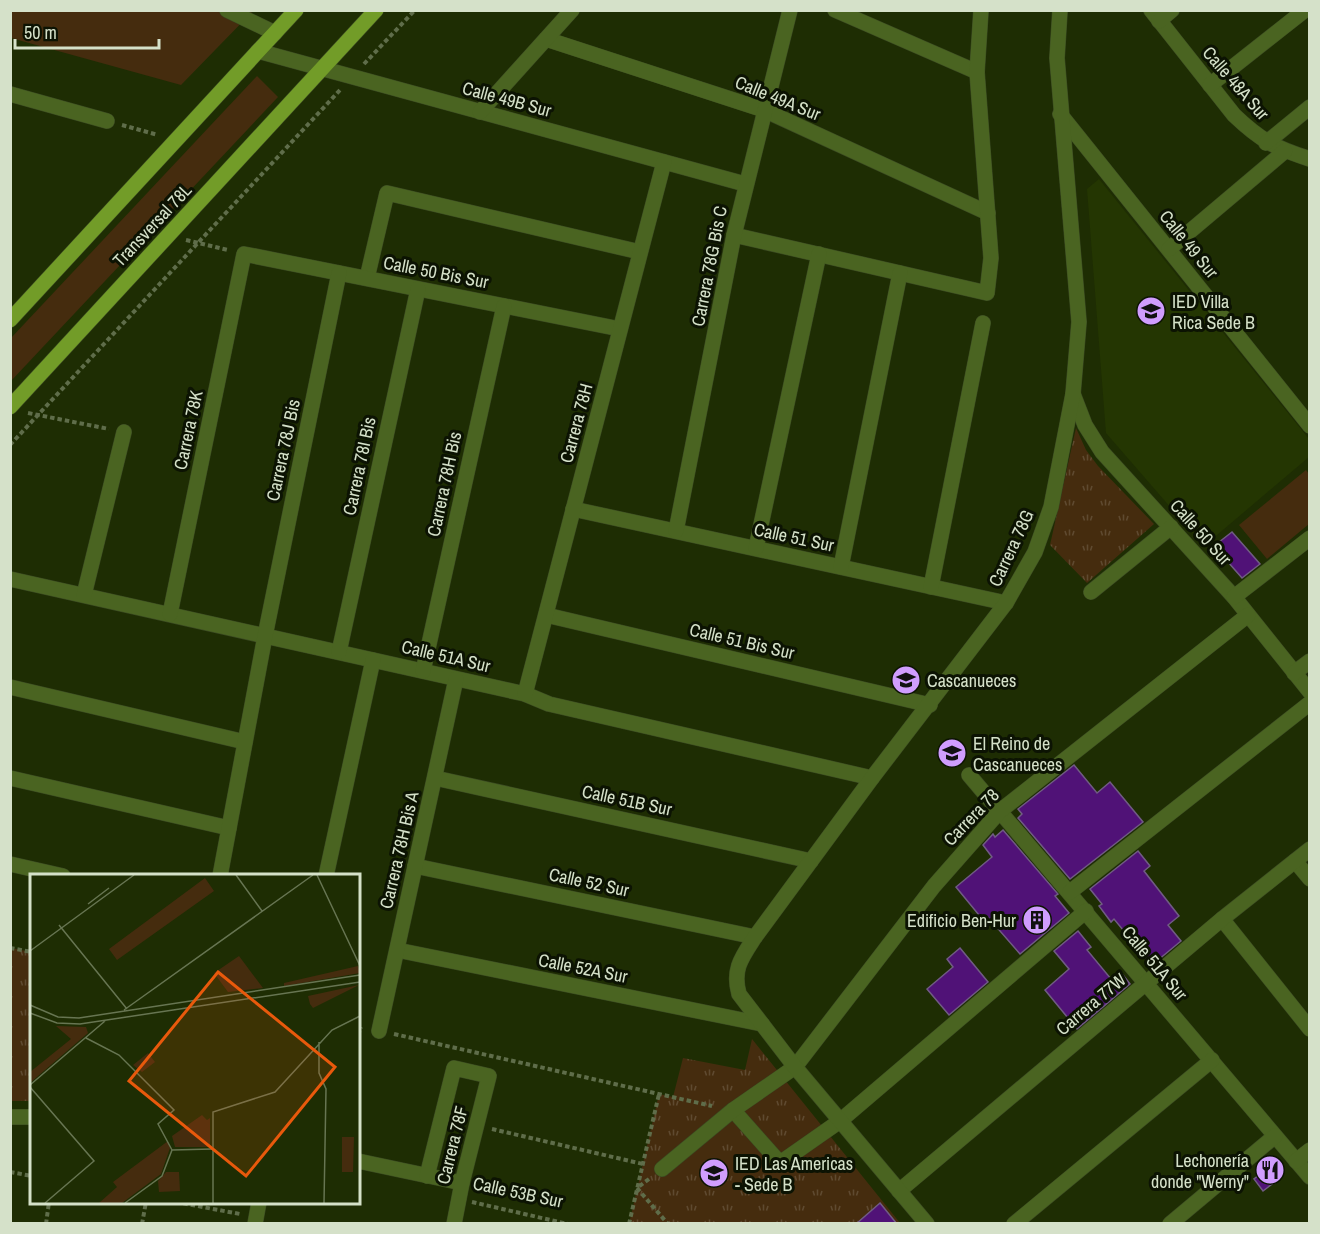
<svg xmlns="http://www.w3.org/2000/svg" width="1320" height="1234" font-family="'Archivo Narrow',sans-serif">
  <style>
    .built { fill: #243602 }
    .grass { fill: #452c0e }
    .park { fill: url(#park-tufts) }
    .building { fill: #501277; stroke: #705b84; stroke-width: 1.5 }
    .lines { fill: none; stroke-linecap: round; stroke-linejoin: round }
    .minor-casing { stroke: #3b4a23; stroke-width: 16 }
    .major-casing { stroke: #3b4a23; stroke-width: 16 }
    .path { stroke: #5f6d4a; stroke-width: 4; stroke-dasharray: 4.5 3; stroke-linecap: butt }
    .minor { stroke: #4a6421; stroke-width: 15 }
    .major { stroke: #729c28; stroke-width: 15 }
    .labels { text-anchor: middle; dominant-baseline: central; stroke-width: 6; stroke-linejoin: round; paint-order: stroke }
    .street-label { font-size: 18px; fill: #d5e1c9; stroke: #0c1303 }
    .poi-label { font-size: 18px; fill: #d5e1c9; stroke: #0c1303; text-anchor: start }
    .inset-road { fill: none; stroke: #677552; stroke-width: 1.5 }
    .view { fill: #e8590c; fill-opacity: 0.15; stroke: #e8590c; stroke-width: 3 }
    .inset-edge { fill: none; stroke: #d5e1c9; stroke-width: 3 }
  </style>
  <defs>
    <pattern id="park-tufts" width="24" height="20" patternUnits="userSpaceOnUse" patternTransform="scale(1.5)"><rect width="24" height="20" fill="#452c0e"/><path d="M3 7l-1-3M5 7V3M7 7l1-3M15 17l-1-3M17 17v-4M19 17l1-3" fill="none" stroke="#5f4a30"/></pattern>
  </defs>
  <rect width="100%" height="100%" fill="#1e2d03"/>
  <polygon class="built" points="1099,179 1309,439 1309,457 1204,546 1106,433 1087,189"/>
  <g class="grass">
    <polygon points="10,11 253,11 181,85 11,38"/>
    <polygon points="257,76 278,97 11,381 11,338"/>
    <polygon points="1306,470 1309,474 1309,524 1267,559 1239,525"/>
  </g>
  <g class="park">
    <polygon points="1076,428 1086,450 1098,466 1154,524 1087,583 1050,545"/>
    <polygon points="11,948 31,952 31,1101 11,1101"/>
    <polygon points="752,1039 900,1223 629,1224 659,1094 673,1097 683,1058 745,1070"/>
  </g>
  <g class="building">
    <polygon points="1232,532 1260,564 1242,578 1214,546"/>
    <polygon points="1074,765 1097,793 1110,782 1143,822 1070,879 1018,818 1022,814 1018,809"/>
    <polygon points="1003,830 1058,894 1055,896 1069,913 1020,954 987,916 983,920 956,887 992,857 983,845 993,834 995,837"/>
    <polygon points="1138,851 1150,866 1144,871 1179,916 1168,925 1181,941 1152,965 1114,919 1111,922 1099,906 1102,904 1090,889"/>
    <polygon points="1078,931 1091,947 1087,950 1111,979 1120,971 1130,984 1077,1029 1045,990 1069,969 1054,951"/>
    <polygon points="960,948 988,982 949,1015 927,989 953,967 947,959"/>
    <polygon points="1271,1166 1280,1178 1263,1191 1254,1179"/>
    <polygon points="880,1203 897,1224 856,1224"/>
  </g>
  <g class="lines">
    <g class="minor-casing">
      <g id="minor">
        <polyline points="227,10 275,33"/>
        <polyline points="835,10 977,72"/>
        <path d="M1151,10L1234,115C1260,140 1275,148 1310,159"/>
        <polyline points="1159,21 1172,10"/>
        <polyline points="546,39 764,110 988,213"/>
        <polyline points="258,51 745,184"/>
        <polyline points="1210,85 1305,10"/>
        <polyline points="10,94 107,121"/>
        <polyline points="480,112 572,10"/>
        <polyline points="1060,114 1310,426"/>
        <polyline points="1266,143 1310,107"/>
        <polyline points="734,235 987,293 991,258 977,72 981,10"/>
        <polyline points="1169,249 1285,151"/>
        <polyline points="367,278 387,193 640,252"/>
        <polyline points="1073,394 1085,425 1102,452 1234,597 1310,692"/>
        <polyline points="573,509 1006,603"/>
        <polyline points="676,531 734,235 790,10"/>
        <polyline points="756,548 819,254"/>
        <polyline points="841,567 900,273"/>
        <polyline points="10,579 525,694 549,704 872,778"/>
        <polyline points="931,587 983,323"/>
        <polyline points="1091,592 1171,527"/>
        <polyline points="84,595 124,432"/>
        <polyline points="1234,597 1310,538"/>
        <polyline points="170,614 244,254 620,329"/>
        <polyline points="546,615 930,705"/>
        <polyline points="339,652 418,289"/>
        <polyline points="423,671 504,306"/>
        <polyline points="1294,673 1310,661"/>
        <polyline points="10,687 245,742"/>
        <polyline points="525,694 664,162"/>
        <polyline points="969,775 1310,1177"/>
        <polyline points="10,778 229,828"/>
        <polyline points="435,778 811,861"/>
        <polyline points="1295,861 1310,879"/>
        <polyline points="10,864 63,876"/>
        <polyline points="415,866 755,937"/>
        <polyline points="220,876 265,636 339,273"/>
        <polyline points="326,876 373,660"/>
        <polyline points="1070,892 1310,703"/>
        <polyline points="1222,919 1310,1029"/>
        <polyline points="397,950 762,1024"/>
        <polyline points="379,1031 456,679"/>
        <polyline points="733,1110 780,1163 840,1121 1086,911"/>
        <polyline points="10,1117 32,1117"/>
        <polyline points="358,1161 462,1183"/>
        <polyline points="1296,1161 1310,1150"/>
        <polyline points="662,1169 733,1110 795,1067 934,886 1000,811 1248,615"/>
        <polyline points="427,1176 454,1068 489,1076 462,1183 454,1224"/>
        <polyline points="899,1191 1222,919 1310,849"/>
        <polyline points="255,1224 259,1202"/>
        <path d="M927,1224L795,1067L739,994C732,969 742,957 755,937L872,778L1006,603L1035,552L1051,507L1073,394L1079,322L1057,58L1060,10"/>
        <polyline points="1014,1224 1212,1060"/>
        <polyline points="1170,1224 1275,1136"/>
      </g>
    </g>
    <g class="major-casing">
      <g id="major">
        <polyline points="10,320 296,10"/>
        <polyline points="10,407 376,10"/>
      </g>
    </g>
    <g class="path">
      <polyline points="364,64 415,10"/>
      <polyline points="122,125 158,135"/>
      <polyline points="186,240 228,250"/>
      <polyline points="28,413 109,429"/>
      <polyline points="10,445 341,89"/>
      <polyline points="10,948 32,952"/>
      <polyline points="394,1034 712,1106"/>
      <polyline points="358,1035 361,1027"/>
      <polyline points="492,1129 643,1164"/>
      <polyline points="10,1172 32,1176"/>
      <polyline points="649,1179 637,1188 668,1224"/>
      <polyline points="176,1202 240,1214"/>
      <polyline points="472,1202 568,1224"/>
      <polyline points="46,1224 49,1202"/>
      <polyline points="142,1224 146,1202"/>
      <polyline points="629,1224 659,1094"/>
    </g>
    <use href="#minor" class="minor"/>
    <use href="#major" class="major"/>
  </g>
  <defs>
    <g id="school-disc" transform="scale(1.5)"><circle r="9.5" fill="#d09dfe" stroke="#0c1303"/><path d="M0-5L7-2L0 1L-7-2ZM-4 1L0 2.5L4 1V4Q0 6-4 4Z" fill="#111"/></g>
    <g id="university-disc" transform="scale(1.5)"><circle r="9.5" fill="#d09dfe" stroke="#0c1303"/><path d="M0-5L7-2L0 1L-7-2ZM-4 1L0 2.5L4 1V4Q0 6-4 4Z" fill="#111"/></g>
    <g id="building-disc" transform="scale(1.5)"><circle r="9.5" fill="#d09dfe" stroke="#0c1303"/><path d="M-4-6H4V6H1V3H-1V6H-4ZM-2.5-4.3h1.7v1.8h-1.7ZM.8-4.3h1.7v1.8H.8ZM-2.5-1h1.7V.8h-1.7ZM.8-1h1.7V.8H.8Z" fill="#111"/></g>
    <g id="restaurant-disc" transform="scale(1.5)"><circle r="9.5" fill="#d09dfe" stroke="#0c1303"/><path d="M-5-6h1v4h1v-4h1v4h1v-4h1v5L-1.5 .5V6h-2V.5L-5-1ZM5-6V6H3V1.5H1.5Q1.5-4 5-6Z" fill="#111"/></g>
  </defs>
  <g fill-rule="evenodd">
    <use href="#school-disc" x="1151" y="311"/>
    <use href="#school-disc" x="906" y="680"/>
    <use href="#university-disc" x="952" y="753"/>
    <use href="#building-disc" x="1037" y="920"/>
    <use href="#restaurant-disc" x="1270" y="1170"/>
    <use href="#school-disc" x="714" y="1173"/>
  </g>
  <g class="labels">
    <g class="street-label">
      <text transform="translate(1236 83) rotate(49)">Calle 48A Sur</text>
      <text transform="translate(778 98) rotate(22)">Calle 49A Sur</text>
      <text transform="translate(507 99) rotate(15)">Calle 49B Sur</text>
      <text transform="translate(152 225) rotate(-47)">Transversal 78L</text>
      <text transform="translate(1189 244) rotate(51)">Calle 49 Sur</text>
      <text transform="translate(709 266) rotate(-79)">Carrera 78G Bis C</text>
      <text transform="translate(436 272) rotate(11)">Calle 50 Bis Sur</text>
      <text transform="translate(576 423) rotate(-75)">Carrera 78H</text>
      <text transform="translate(188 430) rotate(-78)">Carrera 78K</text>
      <text transform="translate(283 450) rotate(-78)">Carrera 78J Bis</text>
      <text transform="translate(359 466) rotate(-78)">Carrera 78I Bis</text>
      <text transform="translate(444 484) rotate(-78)">Carrera 78H Bis</text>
      <text transform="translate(1201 532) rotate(48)">Calle 50 Sur</text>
      <text transform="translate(794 537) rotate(12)">Calle 51 Sur</text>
      <text transform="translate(1011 548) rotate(-65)">Carrera 78G</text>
      <text transform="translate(742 641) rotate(13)">Calle 51 Bis Sur</text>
      <text transform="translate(446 656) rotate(13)">Calle 51A Sur</text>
      <text transform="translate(627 800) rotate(12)">Calle 51B Sur</text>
      <text transform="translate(971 817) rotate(-46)">Carrera 78</text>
      <text transform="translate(399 850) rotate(-77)">Carrera 78H Bis A</text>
      <text transform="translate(589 882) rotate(12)">Calle 52 Sur</text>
      <text transform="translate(1155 963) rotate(50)">Calle 51A Sur</text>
      <text transform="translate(583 968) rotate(11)">Calle 52A Sur</text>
      <text transform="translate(1091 1004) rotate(-40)">Carrera 77W</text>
      <text transform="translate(452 1145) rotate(-76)">Carrera 78F</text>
      <text transform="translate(518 1192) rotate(12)">Calle 53B Sur</text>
    </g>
    <g class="poi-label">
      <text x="1172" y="301">IED Villa<tspan x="1172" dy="21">Rica Sede B</tspan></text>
      <text x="927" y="680">Cascanueces</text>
      <text x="973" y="743">El Reino de<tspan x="973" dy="21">Cascanueces</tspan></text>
      <text x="1016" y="920" text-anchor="end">Edificio Ben-Hur</text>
      <text x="1249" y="1160" text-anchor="end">Lechonería<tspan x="1249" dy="21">donde "Werny"</tspan></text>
      <text x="735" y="1163">IED Las Americas<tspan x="735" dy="21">- Sede B</tspan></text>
    </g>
  </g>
  <g transform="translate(30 874)">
    <rect width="330" height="330" fill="#1e2d03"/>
    <path d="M209,82L233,114L198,118L184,99Z" fill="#452c0e"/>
    <path d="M175,4L184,17L87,86L79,75ZM328,92L330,99L254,112V109ZM329,111L283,134L280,130L278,122ZM26,152L56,153L58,159L0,209V198L41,165ZM118,179L125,188L112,198L103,191ZM172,241L177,246L180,244V273H145L142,262ZM312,263H324L323,298H312ZM138,267L140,274L131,300L92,329H69L87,313L83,308ZM136,298H149L150,317L129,318L128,307Z" fill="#452c0e"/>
    <path class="inset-road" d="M206,1L232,37M287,1L330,92M58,30L79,14M29,51L97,135M0,77L104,1M0,131L28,143L49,144L330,101M94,136L283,1M0,139L27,149L50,150L330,108M56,164L89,181L144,236L128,250L142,276M289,168V199L296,215L294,329M0,211L75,147M0,213L64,287L15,329M142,276L182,275M95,329L132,302L142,276M183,329V238L245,218L302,156L330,142"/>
    <path class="view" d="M188,98L305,193L216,302L99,207Z"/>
    <rect width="330" height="330" class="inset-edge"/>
  </g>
  <rect width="1320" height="1234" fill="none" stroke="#d5e1c9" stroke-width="24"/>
  <path d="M15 39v9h144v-9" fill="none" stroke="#d5e1c9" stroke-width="3"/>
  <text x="24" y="39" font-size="18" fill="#d5e1c9" stroke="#0c1303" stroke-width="4.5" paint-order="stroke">50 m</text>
</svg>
